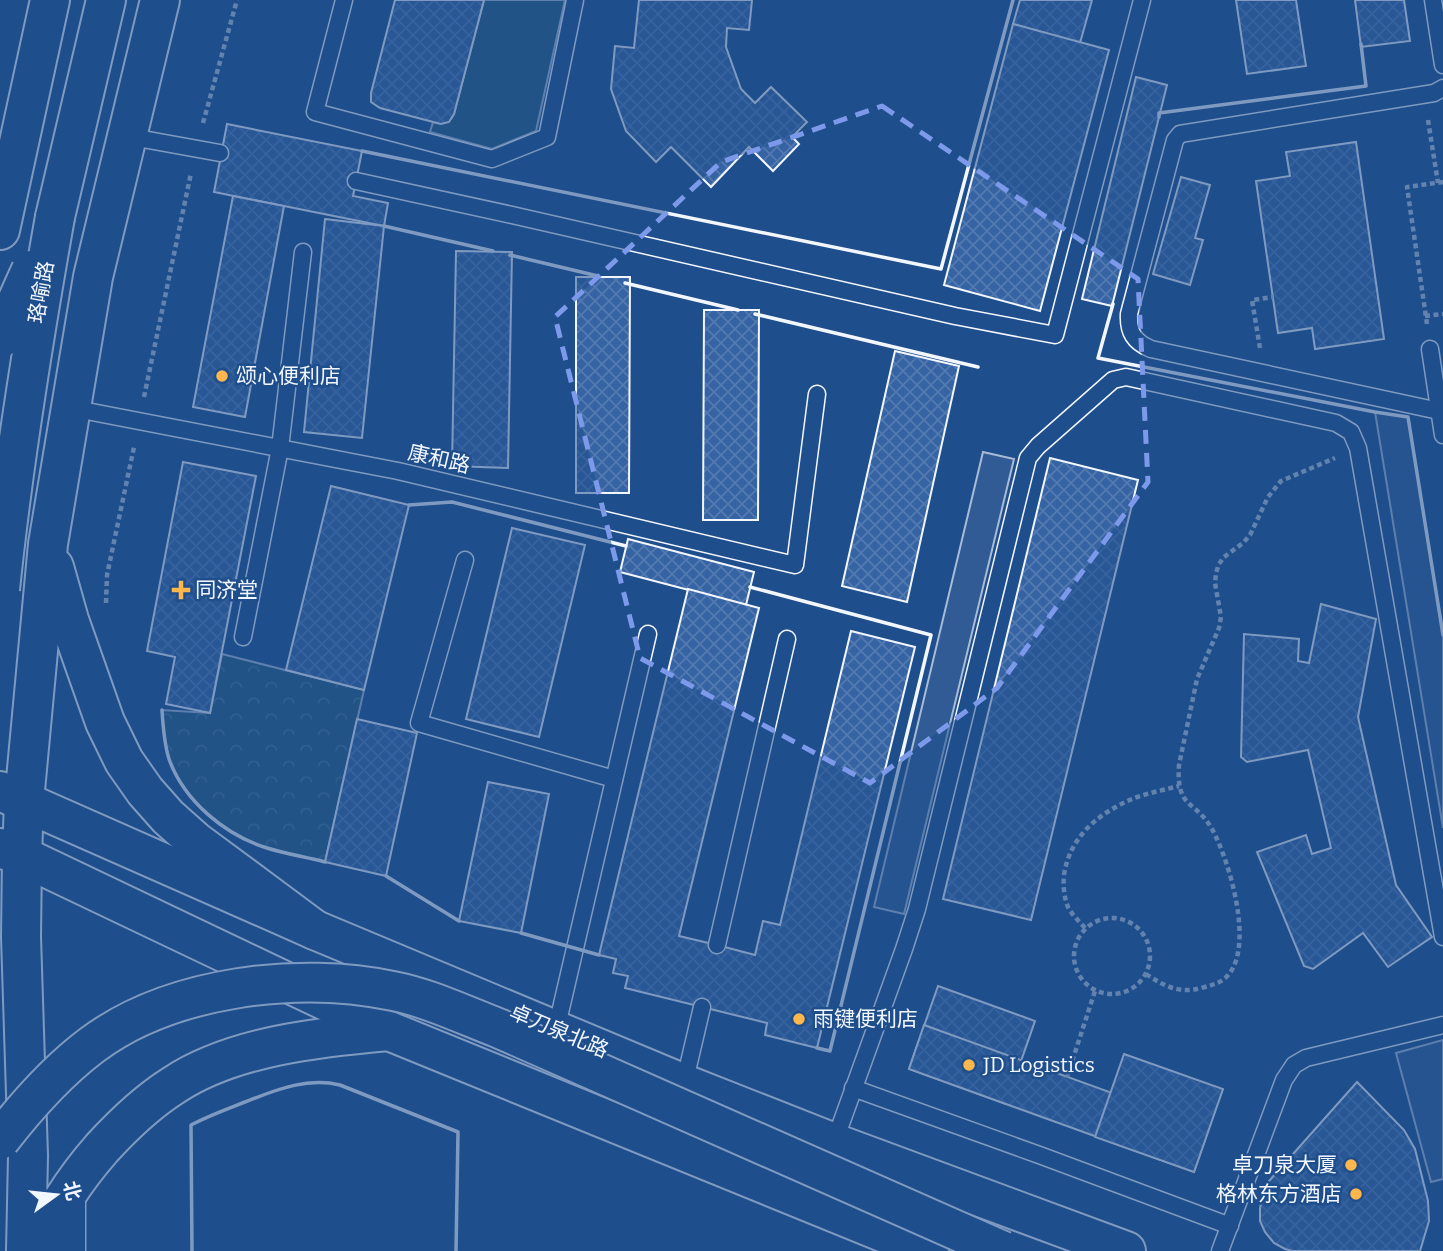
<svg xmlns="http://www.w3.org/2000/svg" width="1443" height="1251" font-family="Bitter,'Noto Sans SC',serif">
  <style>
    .green { fill: #245a82; stroke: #a8bbd7; stroke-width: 2 }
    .forest { fill: url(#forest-crowns); stroke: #a8bbd7; stroke-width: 2 }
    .parking { fill: #305b95; stroke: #a8bbd7; stroke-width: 2 }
    .building { fill: url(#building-cross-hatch); stroke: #f2f6ff; stroke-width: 2 }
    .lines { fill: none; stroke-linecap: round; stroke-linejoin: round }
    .lane-casing { stroke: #f2f6ff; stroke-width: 19 }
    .street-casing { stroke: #f2f6ff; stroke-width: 35 }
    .secondary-casing { stroke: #f2f6ff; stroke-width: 42 }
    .primary-casing { stroke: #f2f6ff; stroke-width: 42 }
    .highway-casing { stroke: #f2f6ff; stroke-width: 42 }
    .path { stroke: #b3c4dc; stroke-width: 4.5; stroke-dasharray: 5 3.5; stroke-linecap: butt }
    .lane { stroke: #1f4e8c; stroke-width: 16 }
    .street { stroke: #1f4e8c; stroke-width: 32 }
    .secondary { stroke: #1f4e8c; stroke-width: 38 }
    .primary { stroke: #1f4e8c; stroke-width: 38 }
    .highway { stroke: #1f4e8c; stroke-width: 38 }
    .highway-bridge-casing { stroke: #f2f6ff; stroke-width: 42; stroke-linecap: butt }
    .highway-bridge { stroke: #1f4e8c; stroke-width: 38 }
    .wall { stroke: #f2f6ff; stroke-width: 3.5 }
    .marked { fill: none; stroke: #7d9aea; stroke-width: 5; stroke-dasharray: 14 9; stroke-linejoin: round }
    .poi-dot { fill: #ffb74d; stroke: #1f4e8c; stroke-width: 2.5 }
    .labels { text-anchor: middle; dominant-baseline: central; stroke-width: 5; stroke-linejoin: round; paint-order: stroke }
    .street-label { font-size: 21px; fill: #f2f6ff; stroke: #1f4e8c }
    .poi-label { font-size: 21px; fill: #f2f6ff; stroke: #1f4e8c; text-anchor: start }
  </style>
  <defs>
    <pattern id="forest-crowns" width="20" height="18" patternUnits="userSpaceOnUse" patternTransform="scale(1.75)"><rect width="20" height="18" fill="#245a82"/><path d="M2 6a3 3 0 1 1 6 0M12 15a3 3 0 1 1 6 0" fill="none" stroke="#447295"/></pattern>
    <pattern id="building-cross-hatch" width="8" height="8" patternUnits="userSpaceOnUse" patternTransform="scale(1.75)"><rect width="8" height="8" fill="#3563a3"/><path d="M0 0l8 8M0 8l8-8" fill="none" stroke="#537ab1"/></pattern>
  </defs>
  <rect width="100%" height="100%" fill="#1f4e8c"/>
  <path class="green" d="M484,0H565L536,131L492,149L430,132L433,122C443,124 449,124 454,114Z"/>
  <path class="forest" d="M222,654L364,690L325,862C306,857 286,854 267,848C225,835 184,801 169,759C164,743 163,727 162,710L210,713Z"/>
  <g class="parking">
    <polygon points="1375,412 1408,417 1443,635 1443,828"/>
    <polygon points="983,452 1014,459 904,914 874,907"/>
    <polygon points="1443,1040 1443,1179 1431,1182 1396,1053"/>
  </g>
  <g class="building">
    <polygon points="395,0 484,0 454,114 449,122 441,124 437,123 380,108 371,102 371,93"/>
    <polygon points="639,0 752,0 749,30 727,28 726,47 741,89 755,103 771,87 807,122 792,137 799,144 773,171 749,147 711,187 671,147 656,162 626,131 611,89 615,46 634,48"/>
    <polygon points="1020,0 1092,0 1080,43 1013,24"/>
    <polygon points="1236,0 1296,0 1306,66 1247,74"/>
    <polygon points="1355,0 1404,0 1410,41 1361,47"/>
    <polygon points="1013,24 1109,50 1040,311 944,285"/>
    <polygon points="1136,77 1167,85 1112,306 1082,299"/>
    <polygon points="227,124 362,151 353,196 388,203 384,226 214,192"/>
    <polygon points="1356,142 1384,339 1315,349 1312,328 1278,333 1256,181 1290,176 1286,152"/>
    <polygon points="1181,177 1210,185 1195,238 1203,240 1190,285 1153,274"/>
    <polygon points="233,196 284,206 245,417 193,407"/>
    <polygon points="325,219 384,226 362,438 304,432"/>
    <polygon points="456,251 512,252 508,468 452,466"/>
    <polygon points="576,277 630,277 629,493 576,493"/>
    <polygon points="704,310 759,310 758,520 703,520"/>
    <polygon points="895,351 959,366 907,602 842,586"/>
    <polygon points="1050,458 1138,480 1031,920 943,899"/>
    <polygon points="183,462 256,476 210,713 166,704 175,657 147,651"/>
    <polygon points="331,486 409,505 364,690 286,670"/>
    <polygon points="512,528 585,545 539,737 466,719"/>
    <polygon points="628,539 754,572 746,605 620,572"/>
    <polygon points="688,589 759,608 679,936 717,945 755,955 763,921 780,925 851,631 915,647 817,1048 765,1035 767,1023 625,988 628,976 613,973 616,959 599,955"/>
    <polygon points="1321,604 1376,619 1358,717 1396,885 1432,937 1388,967 1363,933 1313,969 1304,966 1257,852 1306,835 1312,854 1331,848 1308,750 1247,762 1241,757 1244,634 1299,639 1298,661 1309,663"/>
    <polygon points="357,719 417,733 386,876 325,862"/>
    <polygon points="488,782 549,794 521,933 459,921"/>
    <polygon points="938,986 1035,1021 1006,1104 909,1069"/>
    <polygon points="924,1025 1209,1128 1194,1172 909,1069"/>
    <polygon points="1124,1054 1223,1089 1194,1172 1095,1137"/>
    <polygon points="1357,1082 1404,1130 1415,1149 1428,1201 1429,1221 1420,1251 1292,1251 1285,1249 1274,1243 1265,1232 1260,1221 1260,1209 1262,1195 1269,1181"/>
  </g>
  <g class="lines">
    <g class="lane-casing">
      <g id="lane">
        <polyline points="344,0 315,112 492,159 547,137 575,0"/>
        <polyline points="1433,0 1443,65"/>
        <polyline points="126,136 220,153"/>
        <polyline points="356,181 512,215 955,316 1055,335 1142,0"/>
        <polyline points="1430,349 1443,435"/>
        <polyline points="71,408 398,471 795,565 817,394"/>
        <path d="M1439,411L1151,349C1134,342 1128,332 1129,314L1175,140L1180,134L1434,93L1443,88"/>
        <polyline points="465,560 419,723 614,779"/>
        <polyline points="243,637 280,448 303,252"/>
        <polyline points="717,945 787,639"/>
        <polyline points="556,1030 648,634"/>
        <polyline points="684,1084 702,1007"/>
        <polyline points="853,1088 1042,1156 1230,1226"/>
        <polyline points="834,1143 904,949 917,909 1028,458 1038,446 1113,380 1126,377 1336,423 1351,432 1358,448 1443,937"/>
        <polyline points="1220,1251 1284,1080 1294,1065 1306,1058 1443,1025"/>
      </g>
    </g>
    <g class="street-casing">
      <polyline id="street" points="69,1191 69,1251"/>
    </g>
    <g class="secondary-casing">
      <g id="secondary">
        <polyline points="0,791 315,930 684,1084 834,1143 1126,1251"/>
        <polyline points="0,848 22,856 389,1031 929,1251"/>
      </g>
    </g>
    <g class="primary-casing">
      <g id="primary">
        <polyline points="54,567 69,620 105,722 124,761 145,791 168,817 195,841 315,930"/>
        <polyline points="26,1251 28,1156 21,937 22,856 24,801 48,544 93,277 160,0"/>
        <path d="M37,1251C52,1213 75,1179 102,1148C124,1124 147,1102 174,1085C233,1046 320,1037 389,1031"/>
      </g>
    </g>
    <g class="highway-casing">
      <g id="highway">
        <polyline points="55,217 106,0"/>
        <polyline points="0,230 50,0"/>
      </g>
    </g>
    <g class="path">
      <polyline points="1428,120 1438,183"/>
      <polyline points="203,123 237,0"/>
      <polyline points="1425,316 1443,314"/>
      <polyline points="1427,324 1407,187 1443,182"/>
      <polyline points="1260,348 1252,300 1273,297"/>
      <polyline points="144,397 191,173"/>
      <polyline points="106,603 107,575 134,447"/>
      <circle cx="1112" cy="956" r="38"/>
      <path d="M1085,928C1079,921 1072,915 1068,907C1064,897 1063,886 1064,875C1070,836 1098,814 1132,799C1147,793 1164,790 1179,786"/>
      <path d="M1146,974C1164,986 1179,994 1201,988C1212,985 1222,983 1229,974C1254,943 1229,860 1212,829C1195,799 1176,810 1179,765L1197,679L1219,628L1221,617L1215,583L1216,573L1219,564L1224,557L1243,543L1250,535L1268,497L1281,481L1335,458"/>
      <polyline points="1067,1077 1095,991"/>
    </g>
    <use href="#lane" class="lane"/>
    <use href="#street" class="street"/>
    <use href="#secondary" class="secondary"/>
    <use href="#primary" class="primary"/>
    <use href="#highway" class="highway"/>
    <g class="highway-bridge-casing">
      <g id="highway-bridge">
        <polyline points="0,339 31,270"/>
        <path d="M0,589C13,464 33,341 55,217"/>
        <path d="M0,1140C27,1105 56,1072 92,1045C171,986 299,971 393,991C429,998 464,1015 498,1028L1003,1251"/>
      </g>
    </g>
    <use href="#highway-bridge" class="highway-bridge"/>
    <g class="wall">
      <polyline points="1159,117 1159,113 1366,86 1361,44"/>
      <polyline points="362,151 941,269 1013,0"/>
      <polyline points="384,226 493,251"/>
      <polyline points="510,255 598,276"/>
      <polyline points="625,283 738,310"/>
      <polyline points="1113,304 1098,358 1375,412 1408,417 1443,635"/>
      <polyline points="755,314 978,367"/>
      <polyline points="409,505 452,502 626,546"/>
      <polyline points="750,587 931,635 830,1051 817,1048"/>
      <path d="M162,710C163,727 164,743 169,759C184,801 225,835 267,848C286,854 306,857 325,862"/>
      <polyline points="386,876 459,921"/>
      <polyline points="521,933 599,955"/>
      <path d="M192,1251L191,1125C208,1116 227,1109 245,1102C276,1090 306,1077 340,1085L458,1132L456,1251"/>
    </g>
  </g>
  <path d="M0 0H1443V1251H0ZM882,106L1138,279L1148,482L997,688L870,783L640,658L555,317L721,162Z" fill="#1f4e8c" fill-opacity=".55" fill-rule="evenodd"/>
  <path class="marked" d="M882,106L1138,279L1148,482L997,688L870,783L640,658L555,317L721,162Z"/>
  <g class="poi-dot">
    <circle cx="222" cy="376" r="7"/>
    <path d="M177.5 579.5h7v7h7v7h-7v7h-7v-7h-7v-7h7z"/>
    <circle cx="799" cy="1019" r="7"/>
    <circle cx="969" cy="1065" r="7"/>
    <circle cx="1351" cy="1165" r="7"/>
    <circle cx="1356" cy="1194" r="7"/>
  </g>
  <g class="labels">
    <g class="street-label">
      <text transform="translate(41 292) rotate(-80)">珞喻路</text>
      <text transform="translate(439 459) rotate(13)">康和路</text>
      <text transform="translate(559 1031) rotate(23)">卓刀泉北路</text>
    </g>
    <g class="poi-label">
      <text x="236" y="376">颂心便利店</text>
      <text x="195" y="590">同济堂</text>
      <text x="813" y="1019">雨键便利店</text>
      <text x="983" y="1065">JD Logistics</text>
      <text x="1337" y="1165" text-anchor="end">卓刀泉大厦</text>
      <text x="1342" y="1194" text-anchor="end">格林东方酒店</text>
    </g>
  </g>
  <g transform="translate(56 1195) rotate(75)" stroke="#1f4e8c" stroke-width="5" paint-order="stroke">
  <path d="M0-5L12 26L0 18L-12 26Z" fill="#f2f6ff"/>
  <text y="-10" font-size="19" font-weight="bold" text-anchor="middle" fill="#f2f6ff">北</text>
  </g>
</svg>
